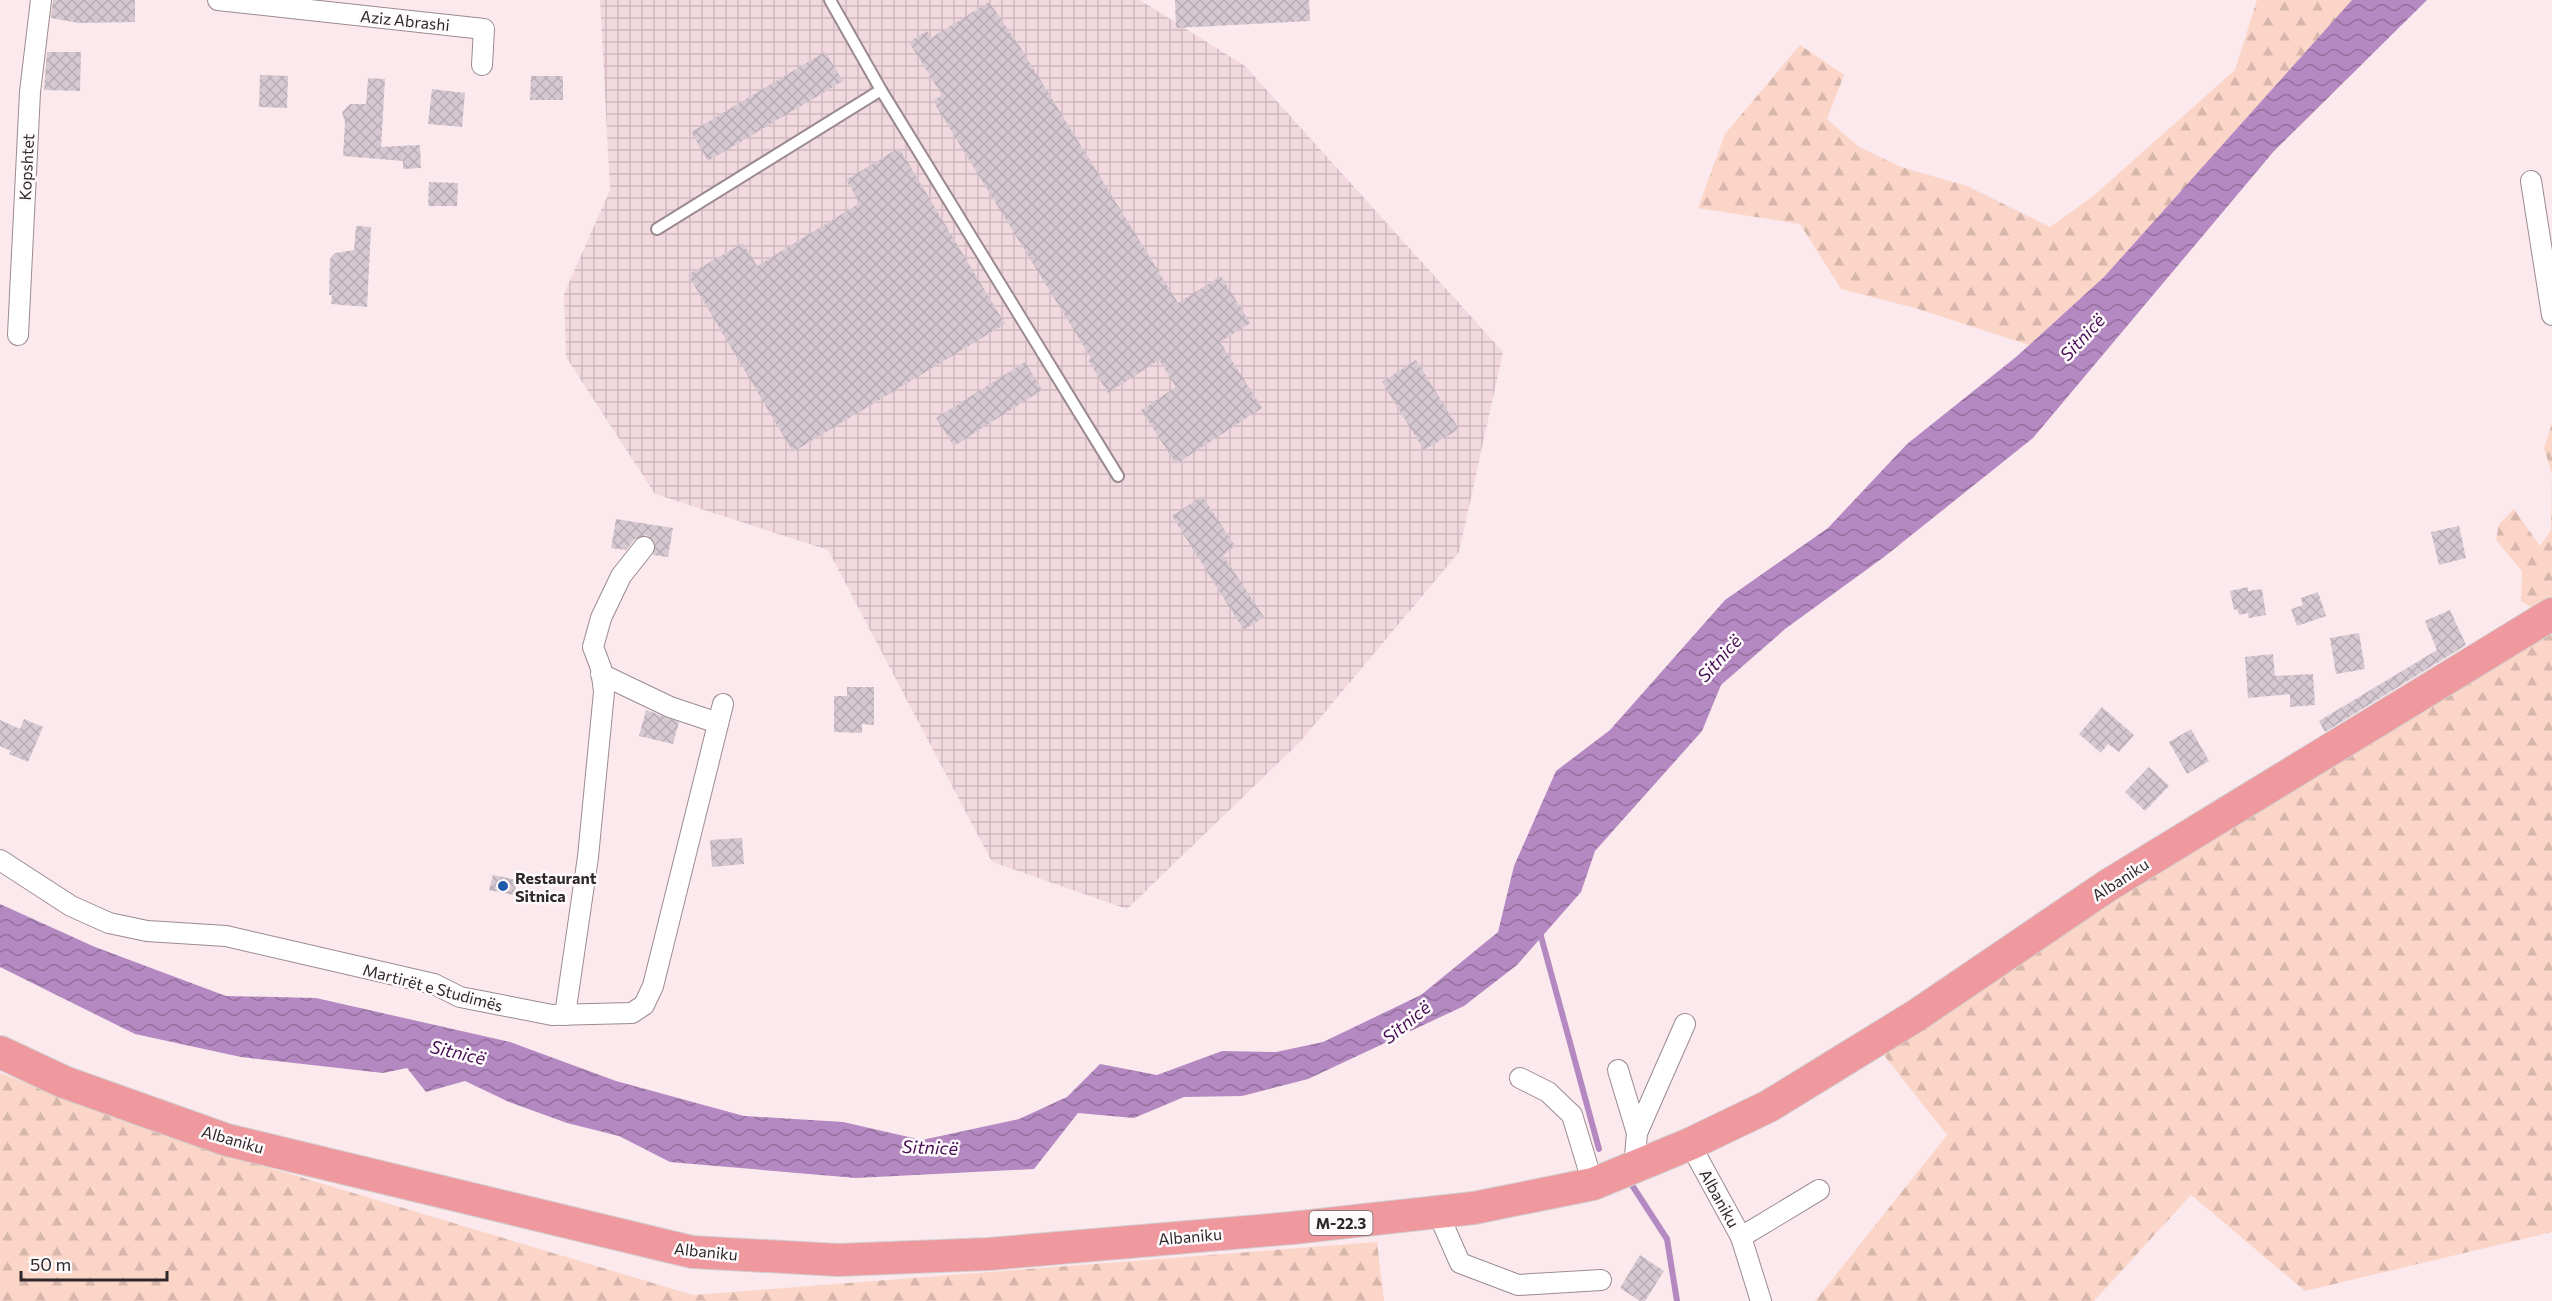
<svg xmlns="http://www.w3.org/2000/svg" width="2552" height="1301" font-family="Commissioner,sans-serif">
  <style>
    .industrial { fill: url(#industrial-grid) }
    .forest { fill: url(#forest-firs) }
    .water { fill: url(#water-waves) }
    .lines { fill: none; stroke-linecap: round; stroke-linejoin: round }
    .stream { stroke: #b488c0; stroke-width: 6 }
    .building { fill: url(#building-cross-hatch) }
    .lane-casing { stroke: #9b8b8f; stroke-width: 14 }
    .street-casing { stroke: #9b8b8f; stroke-width: 22 }
    .primary-casing { stroke: #d1d0d0; stroke-width: 34 }
    .lane { stroke: #fff; stroke-width: 10 }
    .street { stroke: #fff; stroke-width: 20 }
    .primary { stroke: #ef989e; stroke-width: 32 }
    .poi-dot { fill: #1e5aac; stroke: #fefafb; stroke-width: 2 }
    .labels { text-anchor: middle; dominant-baseline: central; stroke-width: 5; stroke-linejoin: round; paint-order: stroke }
    .shield { fill: #fefafb; stroke: #6d6769; stroke-width: 1.5 }
    .shield-label { font-size: 15px; font-weight: bold; fill: #2f282a }
    .street-label { font-size: 16px; fill: #2f282a; stroke: #fefafb }
    .poi-label { font-size: 16px; font-weight: bold; fill: #2f282a; stroke: #fefafb; text-anchor: start }
    .water-label { font-size: 18px; font-style: italic; fill: #460e54; stroke: #fefafb }
  </style>
  <defs>
    <pattern id="industrial-grid" width="8" height="8" patternUnits="userSpaceOnUse" patternTransform="scale(1.5)"><rect width="8" height="8" fill="#f2d8df"/><path d="M0 4h8M4 0v8" fill="none" stroke="#d0b9c0"/></pattern>
    <pattern id="forest-firs" width="22" height="20" patternUnits="userSpaceOnUse" patternTransform="scale(1.5)"><rect width="22" height="20" fill="#fbd5c7"/><path d="M5 1l3.5 6h-7zM16 11l3.5 6h-7z" fill="#d7b7ab"/></pattern>
    <pattern id="water-waves" width="16" height="10" patternUnits="userSpaceOnUse" patternTransform="scale(1.5)"><rect width="16" height="10" fill="#b488c0"/><path d="M0 5q4-4 8 0t8 0" fill="none" stroke="#936f9c"/></pattern>
    <pattern id="building-cross-hatch" width="8" height="8" patternUnits="userSpaceOnUse" patternTransform="scale(1.5)"><rect width="8" height="8" fill="#d6c8d1"/><path d="M0 0l8 8M0 8l8-8" fill="none" stroke="#b8acb4"/></pattern>
  </defs>
  <rect width="100%" height="100%" fill="#fbe9ee"/>
  <polygon class="industrial" points="600,0 1140,0 1245,66 1503,352 1459,552 1299,743 1127,909 992,862 828,550 655,494 566,357 564,294 610,190"/>
  <g class="forest">
    <polygon points="2257,0 2352,0 2104,277 2029,345 1915,308 1841,289 1800,224 1698,208 1725,134 1800,45 1844,75 1827,119 1859,147 1901,167 1967,186 2050,227 2092,197 2235,70"/>
    <polygon points="2552,423 2552,599 2533,608 2521,601 2522,571 2496,540 2499,524 2514,509 2540,546 2551,530 2552,474 2544,448"/>
    <polygon points="2552,619 2552,1232 2305,1291 2191,1195 2094,1301 1815,1301 1947,1135 1879,1049"/>
    <polygon points="0,1073 203,1148 693,1295 1377,1242 1384,1301 0,1301"/>
  </g>
  <polygon class="water" points="2352,0 2427,0 2274,151 2033,438 1884,557 1785,629 1721,685 1702,731 1595,851 1581,892 1517,965 1464,1006 1308,1079 1242,1096 1184,1097 1134,1118 1078,1113 1034,1169 856,1178 670,1162 619,1136 567,1123 509,1102 465,1081 426,1092 407,1068 383,1073 241,1057 135,1034 0,967 0,904 95,947 226,996 316,998 510,1042 616,1081 744,1116 843,1122 922,1140 1019,1119 1067,1097 1100,1064 1157,1075 1222,1051 1276,1052 1323,1042 1421,995 1498,932 1514,866 1556,771 1610,730 1725,600 1828,528 1907,444 2016,357 2104,277"/>
  <g class="lines">
    <g class="stream">
      <polyline points="1539,929 1599,1149"/>
      <polyline points="1628,1179 1667,1239 1677,1301"/>
    </g>
  </g>
  <g class="building">
    <polygon points="53,0 135,0 135,22 79,23 51,18"/>
    <polygon points="1175,0 1309,0 1310,21 1176,28"/>
    <polygon points="989,2 1020,47 1178,303 1221,276 1250,323 1220,342 1262,408 1176,464 1141,410 1176,387 1159,360 1108,393 1088,360 1091,358 933,101 942,95 909,42 927,31 931,38"/>
    <polygon points="47,52 81,52 80,91 44,90"/>
    <polygon points="825,52 843,81 708,161 691,132"/>
    <polygon points="260,75 288,76 287,108 259,107"/>
    <polygon points="531,76 563,76 563,100 530,100"/>
    <polygon points="368,78 385,79 381,147 420,145 421,168 403,169 403,161 343,156 345,123 342,112 350,104 366,104"/>
    <polygon points="432,89 465,93 462,127 428,124"/>
    <polygon points="899,148 1005,324 793,452 688,275 743,243 757,266 860,203 846,180"/>
    <polygon points="429,182 458,183 457,206 428,206"/>
    <polygon points="356,226 371,227 367,307 331,304 332,295 329,295 330,259 335,253 354,250"/>
    <polygon points="1416,360 1459,429 1424,450 1382,382"/>
    <polygon points="1025,362 1042,390 954,446 936,418"/>
    <polygon points="1202,496 1235,546 1223,555 1264,617 1244,630 1172,516"/>
    <polygon points="616,519 673,528 668,557 653,555 655,543 646,535 635,539 626,550 611,548"/>
    <polygon points="2459,526 2466,558 2439,565 2431,532"/>
    <polygon points="2248,587 2248,591 2262,589 2266,615 2249,618 2248,613 2239,615 2237,609 2234,610 2230,591"/>
    <polygon points="2318,592 2326,616 2297,626 2291,609 2303,605 2301,598"/>
    <polygon points="2450,610 2466,645 2325,732 2319,721 2437,650 2425,621"/>
    <polygon points="2359,633 2365,669 2336,674 2330,638"/>
    <polygon points="2273,654 2275,676 2313,674 2315,705 2290,707 2290,694 2248,698 2245,657"/>
    <polygon points="847,687 874,687 874,725 862,724 862,733 834,732 834,696 847,696"/>
    <polygon points="2102,707 2134,735 2119,752 2108,744 2101,753 2079,734"/>
    <polygon points="646,710 679,722 673,744 639,736"/>
    <polygon points="24,719 43,727 28,762 9,754 11,751 0,746 0,720 20,729"/>
    <polygon points="2191,729 2209,761 2187,774 2169,742"/>
    <polygon points="2149,767 2169,786 2145,811 2125,792"/>
    <polygon points="742,838 744,864 712,867 710,840"/>
    <polygon points="493,875 517,880 514,895 489,890"/>
    <polygon points="1640,1255 1664,1271 1645,1301 1640,1301 1620,1288"/>
  </g>
  <g class="lines">
    <g class="lane-casing">
      <g id="lane">
        <polyline points="830,0 881,90 1118,476"/>
        <polyline points="657,229 881,90"/>
      </g>
    </g>
    <g class="street-casing">
      <g id="street">
        <polyline points="218,0 484,29 482,65"/>
        <polyline points="2531,181 2552,315"/>
        <polyline points="18,335 30,92 41,0"/>
        <polyline points="601,674 670,707 718,723"/>
        <polyline points="0,860 71,906 109,923 147,931 226,936 434,984 460,997 552,1015 632,1013 644,1005 653,986 723,704"/>
        <polyline points="565,1015 588,857 604,692 601,668 593,647 601,618 621,576 644,547"/>
        <polyline points="1618,1070 1637,1133"/>
        <polyline points="1520,1078 1548,1092 1572,1115 1593,1184"/>
        <polyline points="1690,1144 1741,1237 1819,1190"/>
        <polyline points="1634,1168 1637,1133 1685,1024"/>
        <polyline points="1438,1213 1460,1263 1518,1285 1601,1280"/>
        <polyline points="1741,1237 1761,1301"/>
      </g>
    </g>
    <g class="primary-casing">
      <polyline id="primary" points="0,1052 64,1082 227,1140 692,1252 838,1260 989,1254 1292,1228 1474,1208 1593,1184 1690,1144 1769,1106 1917,1015 2107,886 2552,614"/>
    </g>
    <use href="#lane" class="lane"/>
    <use href="#street" class="street"/>
    <use href="#primary" class="primary"/>
  </g>
  <circle class="poi-dot" cx="503" cy="886" r="6"/>
  <g class="labels">
    <rect class="shield" x="1309.5" y="1211" width="63" height="24" rx="4.5"/>
    <g class="shield-label">
      <text x="1341" y="1223">M-22.3</text>
    </g>
    <g class="street-label">
      <text transform="translate(405 20) rotate(6)">Aziz Abrashi</text>
      <text transform="translate(26 167) rotate(-87)">Kopshtet</text>
      <text transform="translate(2120 879) rotate(-33)">Albaniku</text>
      <text transform="translate(433 987) rotate(15)">Martirët e Studimës</text>
      <text transform="translate(233 1139) rotate(16)">Albaniku</text>
      <text transform="translate(1720 1198) rotate(61)">Albaniku</text>
      <text transform="translate(1190 1236) rotate(-5)">Albaniku</text>
      <text transform="translate(706 1251) rotate(6)">Albaniku</text>
    </g>
    <g class="poi-label">
      <text x="515" y="877">Restaurant<tspan x="515" dy="18">Sitnica</tspan></text>
    </g>
    <g class="water-label">
      <text transform="translate(2082 337) rotate(-47)">Sitnicë</text>
      <text transform="translate(1719 658) rotate(-48)">Sitnicë</text>
      <text transform="translate(1406 1022) rotate(-39)">Sitnicë</text>
      <text transform="translate(458 1052) rotate(13)">Sitnicë</text>
      <text transform="translate(930 1147) rotate(2)">Sitnicë</text>
    </g>
  </g>
  <path d="M21 1271v9h146v-9" fill="none" stroke="#2f282a" stroke-width="3"/>
  <text x="30" y="1271" font-size="18" fill="#2f282a" stroke="#fefafb" stroke-width="4.5" paint-order="stroke">50 m</text>
</svg>
